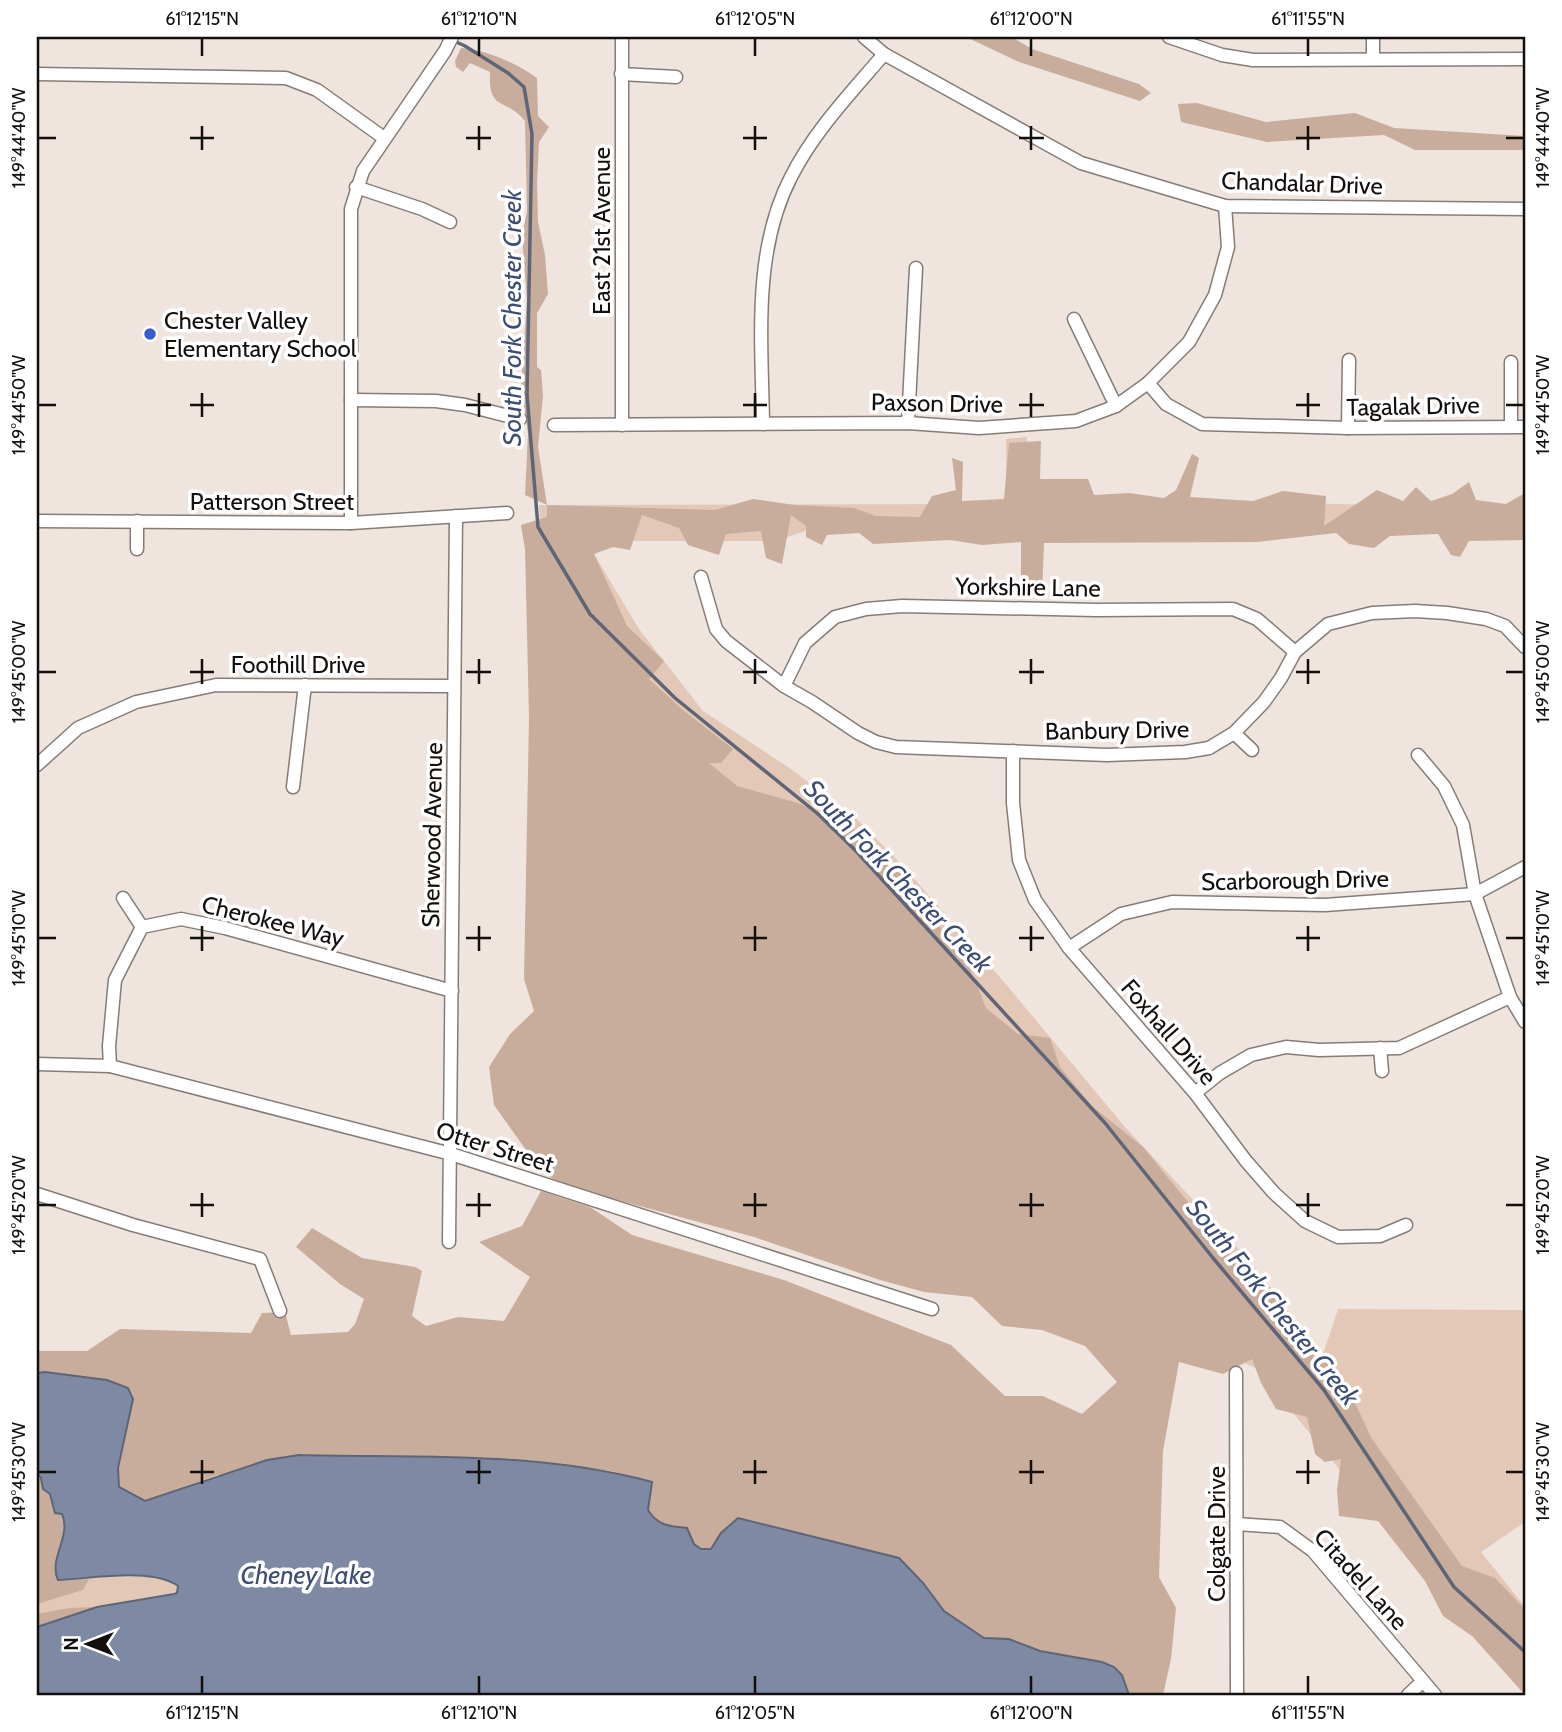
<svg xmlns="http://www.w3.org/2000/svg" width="1562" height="1732" font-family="Cabin,sans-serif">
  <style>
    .green { fill: #e3c8b7 }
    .forest { fill: #c9ad9c }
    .water { fill: #7e8aa4; stroke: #5e6577; stroke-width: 2 }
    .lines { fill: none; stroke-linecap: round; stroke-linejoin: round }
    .stream { stroke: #5e6577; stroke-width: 3.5 }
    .minor-casing { stroke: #857c76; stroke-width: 15 }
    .minor { stroke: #fff; stroke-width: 12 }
    .ticks { fill: none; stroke: #130f0d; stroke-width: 2.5 }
    .poi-dot { fill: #375ece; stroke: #fff; stroke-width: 2.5 }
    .labels { text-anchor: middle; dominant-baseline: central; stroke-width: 7; stroke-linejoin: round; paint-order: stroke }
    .street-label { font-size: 24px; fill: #130f0d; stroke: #fff }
    .poi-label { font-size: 24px; fill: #130f0d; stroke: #fff; text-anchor: start }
    .water-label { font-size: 26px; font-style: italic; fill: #3c4d75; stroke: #fff }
    .neatline { fill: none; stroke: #130f0d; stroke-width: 2.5 }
    .ticks-label { font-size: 18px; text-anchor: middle; fill: #130f0d }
  </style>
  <rect width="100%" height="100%" fill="#efe5de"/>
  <g class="green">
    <polygon points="1027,437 1030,503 1170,499 1405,506 1525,529 811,529 776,541 614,541 594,554 639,629 703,711 791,769 858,820 903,866 1004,982 1125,1127 1249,1260 1322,1357 1338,1309 1525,1310 1525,1522 1481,1552 1525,1607 1525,1695 1256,1368 1164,1326 538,887 537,519 540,520 539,505 1006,504 1006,439"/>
    <path d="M37,1473L58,1580C89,1579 154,1569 178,1586L177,1593L58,1618L37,1627Z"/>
  </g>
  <g class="forest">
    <polygon points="966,37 1012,37 1032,49 1139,84 1151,93 1140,101 1019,62"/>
    <path d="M461,48C486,50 516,63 537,78L538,116L549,127L539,142L537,183L538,222L545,255L548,294L537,313V367L541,370L543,396L538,447L547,505L715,510L753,499L795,505L854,508L876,516L920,517L932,496L956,490L952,458L963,462L962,501L1004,499L1009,443L1041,441L1040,479H1088L1094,495L1129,493L1164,498L1176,490L1192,454L1199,458L1190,497L1253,501L1283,491L1326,496L1324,526L1377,490L1403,501L1416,487L1431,501L1452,494L1469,482L1476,500L1506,504L1525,493V540L1469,541L1460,557L1451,555L1438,534L1390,536L1374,548L1349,544L1336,533L1257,542L1044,543L1042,597L1021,596V542L982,545L950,540L873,544L859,533L827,535L822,545L806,537V526L791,515L782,564L766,558L761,531L726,534L719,555L688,545L679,528L642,515L630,550L613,547L594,554L627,626L664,661L649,679L683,710L733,749L721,763H709L737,786L798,803L853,828L911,884L955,950L970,968L986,1008L1018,1034L1050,1038L1060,1067L1092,1106L1143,1147L1192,1207H1200L1214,1242L1225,1248L1249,1280L1266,1282L1323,1358L1345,1382L1372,1439L1462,1566L1495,1578L1525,1609V1695L1472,1636L1443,1616L1425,1581L1378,1521L1339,1516L1337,1490L1341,1459L1325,1462L1315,1454L1307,1417L1276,1409L1261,1383L1252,1359L1223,1374L1179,1362L1163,1451L1159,1577L1176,1608L1171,1659L1163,1695H1129L1122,1675L1114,1667L1102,1662L1040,1651L1009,1639L984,1638L944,1611L923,1583L721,1533L711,1549L701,1550L694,1544L687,1528C668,1526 659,1527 648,1511L652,1482L611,1471L529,1460L217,1475L146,1501L119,1487L118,1468L133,1399L107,1380L37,1373V1351H87L120,1329L251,1333L262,1313L285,1312L291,1335L348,1332L355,1324L364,1299L340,1284L296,1247L312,1228L362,1258L415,1267L422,1271L412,1316L426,1326L458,1317L504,1321L530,1277L479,1242L522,1226L541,1191L590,1207L632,1235L784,1280L951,1345L1005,1396H1043L1082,1414L1117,1382L1085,1346L1042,1330L1002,1326L972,1297L924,1292L880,1280L754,1237L562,1185L536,1168L526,1150L494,1105L489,1067L510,1034L534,1011L524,979L529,718L525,549L521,525L547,517V505L525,495L528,434L521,385L527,300L522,237L527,211L525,121C506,97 488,113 490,72L470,63L463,72L456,67L455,61Z"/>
    <polygon points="1197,103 1266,122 1355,113 1394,128 1525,136 1525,150 1415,150 1384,135 1267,142 1181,122 1178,104"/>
    <path d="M37,1473L41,1478L43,1489L50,1494L55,1513H62C72,1536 48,1560 59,1580L89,1579L83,1590L37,1604Z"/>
    <polygon points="97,1607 37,1627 37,1614 69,1608"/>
  </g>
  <path class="water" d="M45,1372L107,1380L128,1388L133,1399L118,1468L119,1487L145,1501L267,1460L299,1455C417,1458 538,1451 652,1482L648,1510C658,1526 669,1526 687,1528L694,1544L701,1549H711L721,1533L738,1518L899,1558L923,1583L944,1611L984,1638L1009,1639L1040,1651L1102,1662L1114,1667L1122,1675L1129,1695H37V1627L97,1607L174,1594L177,1593L178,1586C153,1567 89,1579 58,1580C48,1559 72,1536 62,1514L55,1513L50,1494L43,1489L41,1478L37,1473V1373Z"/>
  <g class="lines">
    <polyline class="stream" points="454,41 465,46 508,73 524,87 532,134 527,395 538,527 590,614 675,698 818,814 856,851 1105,1123 1213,1258 1324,1390 1454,1587 1525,1652"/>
    <g class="minor-casing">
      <g id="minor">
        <polyline points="622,37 622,425"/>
        <polyline points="864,37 884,54 1081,163 1225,206 1525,209"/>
        <polyline points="1169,37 1222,55 1253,60 1525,59"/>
        <polyline points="1373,37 1373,58"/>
        <polyline points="37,74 286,78 317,90 384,138"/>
        <polyline points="621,74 676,77"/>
        <polyline points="356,187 422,209 450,222"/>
        <polyline points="1074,319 1116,406"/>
        <polyline points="1511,362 1511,426"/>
        <polyline points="1148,383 1166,404 1202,424 1348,428 1525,427"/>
        <polyline points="351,400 436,401 465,405 520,419"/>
        <polyline points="908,423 916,268"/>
        <path d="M763,424C762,343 752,252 791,177C814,131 851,93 884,54"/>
        <polyline points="554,425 908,423 979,428 1076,421 1116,406 1148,383 1189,342 1215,295 1228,247 1225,206"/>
        <polyline points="1348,428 1349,360"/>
        <polyline points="37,521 351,523 507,513"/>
        <polyline points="137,521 137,549"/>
        <polyline points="351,523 351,209 363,171 445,51 452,37"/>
        <polyline points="701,577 716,629 726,641 784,686 812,702 858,733 876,742 896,747 1107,755 1185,752 1209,748 1234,733 1264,702 1281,678 1295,652 1328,624 1372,613 1415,611 1447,613 1486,619 1505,626 1525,647"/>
        <polyline points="784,686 805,643 835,617 866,609 902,606 1096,610 1233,609 1257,619 1295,652"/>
        <polyline points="1234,733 1252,750"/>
        <polyline points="1013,751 1013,803 1019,860 1035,900 1069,948 1195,1093 1246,1161 1274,1193 1305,1221 1338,1237 1380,1236 1406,1225"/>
        <polyline points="1418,755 1444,786 1463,825 1475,894 1510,997 1525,1022"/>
        <polyline points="37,765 78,728 136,702 216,685 454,686"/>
        <polyline points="293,787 305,685"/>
        <polyline points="123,898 142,927"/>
        <polyline points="1069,948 1121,914 1172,902 1325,905 1475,894 1525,867"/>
        <polyline points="1380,1048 1382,1071"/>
        <polyline points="37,1064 110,1066 451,1154 932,1309"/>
        <polyline points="110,1066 109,1046 115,980 142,927 181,919 225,928 452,991"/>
        <polyline points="1195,1093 1220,1073 1251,1055 1286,1047 1319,1050 1399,1048 1510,997"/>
        <polyline points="37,1194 133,1225 260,1259 280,1311"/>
        <polyline points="449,1242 456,516"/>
        <polyline points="1236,1373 1237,1695"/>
        <polyline points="1237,1524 1280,1527 1313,1551 1435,1695"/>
        <polyline points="1408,1695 1423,1681"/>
      </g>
    </g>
    <use href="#minor" class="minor"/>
  </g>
  <path class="ticks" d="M202,38V56M479,38V56M755,38V56M1031,38V56M1308,38V56M202,126V150M479,126V150M755,126V150M1031,126V150M1308,126V150M38,138H56M190,138H214M466,138H491M743,138H767M1019,138H1044M1296,138H1320M1506,138H1524M202,393V417M479,393V417M755,393V417M1031,393V417M1308,393V417M38,405H56M190,405H214M466,405H491M743,405H767M1019,405H1044M1296,405H1320M1506,405H1524M202,659V684M479,659V684M755,659V684M1031,659V684M1308,659V684M38,672H56M190,672H214M466,672H491M743,672H767M1019,672H1044M1296,672H1320M1506,672H1524M202,926V951M479,926V951M755,926V951M1031,926V951M1308,926V951M38,938H56M190,938H214M466,938H491M743,938H767M1019,938H1044M1296,938H1320M1506,938H1524M202,1193V1217M479,1193V1217M755,1193V1217M1031,1193V1217M1308,1193V1217M38,1205H56M190,1205H214M466,1205H491M743,1205H767M1019,1205H1044M1296,1205H1320M1506,1205H1524M202,1460V1484M479,1460V1484M755,1460V1484M1031,1460V1484M1308,1460V1484M38,1472H56M190,1472H214M466,1472H491M743,1472H767M1019,1472H1044M1296,1472H1320M1506,1472H1524M202,1676V1694M479,1676V1694M755,1676V1694M1031,1676V1694M1308,1676V1694"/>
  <circle class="poi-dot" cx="150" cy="334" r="7"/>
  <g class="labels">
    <g class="street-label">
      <text transform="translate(1302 183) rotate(2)">Chandalar Drive</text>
      <text transform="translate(601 231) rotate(-90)">East 21st Avenue</text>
      <text transform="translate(937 403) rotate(1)">Paxson Drive</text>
      <text transform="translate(1413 406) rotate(-1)">Tagalak Drive</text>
      <text x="272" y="501">Patterson Street</text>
      <text transform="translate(1028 587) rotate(1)">Yorkshire Lane</text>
      <text x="298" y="664">Foothill Drive</text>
      <text transform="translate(1117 730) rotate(-1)">Banbury Drive</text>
      <text transform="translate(432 835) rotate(-89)">Sherwood Avenue</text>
      <text transform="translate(1295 880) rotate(-1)">Scarborough Drive</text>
      <text transform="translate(273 921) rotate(14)">Cherokee Way</text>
      <text transform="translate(1169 1032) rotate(49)">Foxhall Drive</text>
      <text transform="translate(495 1147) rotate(17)">Otter Street</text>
      <text transform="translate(1216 1534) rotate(-90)">Colgate Drive</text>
      <text transform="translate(1361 1579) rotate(48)">Citadel Lane</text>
    </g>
    <g class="poi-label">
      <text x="164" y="320">Chester Valley<tspan x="164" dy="28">Elementary School</tspan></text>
    </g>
    <g class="water-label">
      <text transform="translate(512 318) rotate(-90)">South Fork Chester Creek</text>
      <text transform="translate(898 876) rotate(46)">South Fork Chester Creek</text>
      <text transform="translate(1273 1302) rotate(51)">South Fork Chester Creek</text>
      <text x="306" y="1575">Cheney Lake</text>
    </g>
  </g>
  <rect width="1562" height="1732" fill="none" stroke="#ffffff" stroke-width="77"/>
  <g transform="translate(88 1644) rotate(270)" stroke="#ffffff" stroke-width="5" paint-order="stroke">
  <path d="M0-5L12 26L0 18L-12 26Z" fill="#130f0d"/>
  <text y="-10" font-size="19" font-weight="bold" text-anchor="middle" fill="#130f0d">N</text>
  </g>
  <rect x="38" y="38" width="1486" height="1656" class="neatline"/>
  <g class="ticks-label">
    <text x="202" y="25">61°12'15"N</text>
    <text x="479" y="25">61°12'10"N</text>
    <text x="755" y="25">61°12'05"N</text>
    <text x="1031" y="25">61°12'00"N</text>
    <text x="1308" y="25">61°11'55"N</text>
    <text transform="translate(1543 138) rotate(-90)" y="6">149°44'40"W</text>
    <text transform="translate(19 138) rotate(-90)" y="6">149°44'40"W</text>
    <text transform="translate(1543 405) rotate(-90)" y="6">149°44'50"W</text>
    <text transform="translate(19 405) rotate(-90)" y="6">149°44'50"W</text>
    <text transform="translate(1543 672) rotate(-90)" y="6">149°45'00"W</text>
    <text transform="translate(19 672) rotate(-90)" y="6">149°45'00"W</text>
    <text transform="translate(1543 938) rotate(-90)" y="6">149°45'10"W</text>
    <text transform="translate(19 938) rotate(-90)" y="6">149°45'10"W</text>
    <text transform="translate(1543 1205) rotate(-90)" y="6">149°45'20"W</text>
    <text transform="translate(19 1205) rotate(-90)" y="6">149°45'20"W</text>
    <text transform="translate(1543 1472) rotate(-90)" y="6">149°45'30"W</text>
    <text transform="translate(19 1472) rotate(-90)" y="6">149°45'30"W</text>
    <text x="202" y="1719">61°12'15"N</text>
    <text x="479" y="1719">61°12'10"N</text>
    <text x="755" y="1719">61°12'05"N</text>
    <text x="1031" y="1719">61°12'00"N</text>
    <text x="1308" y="1719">61°11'55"N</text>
  </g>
</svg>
